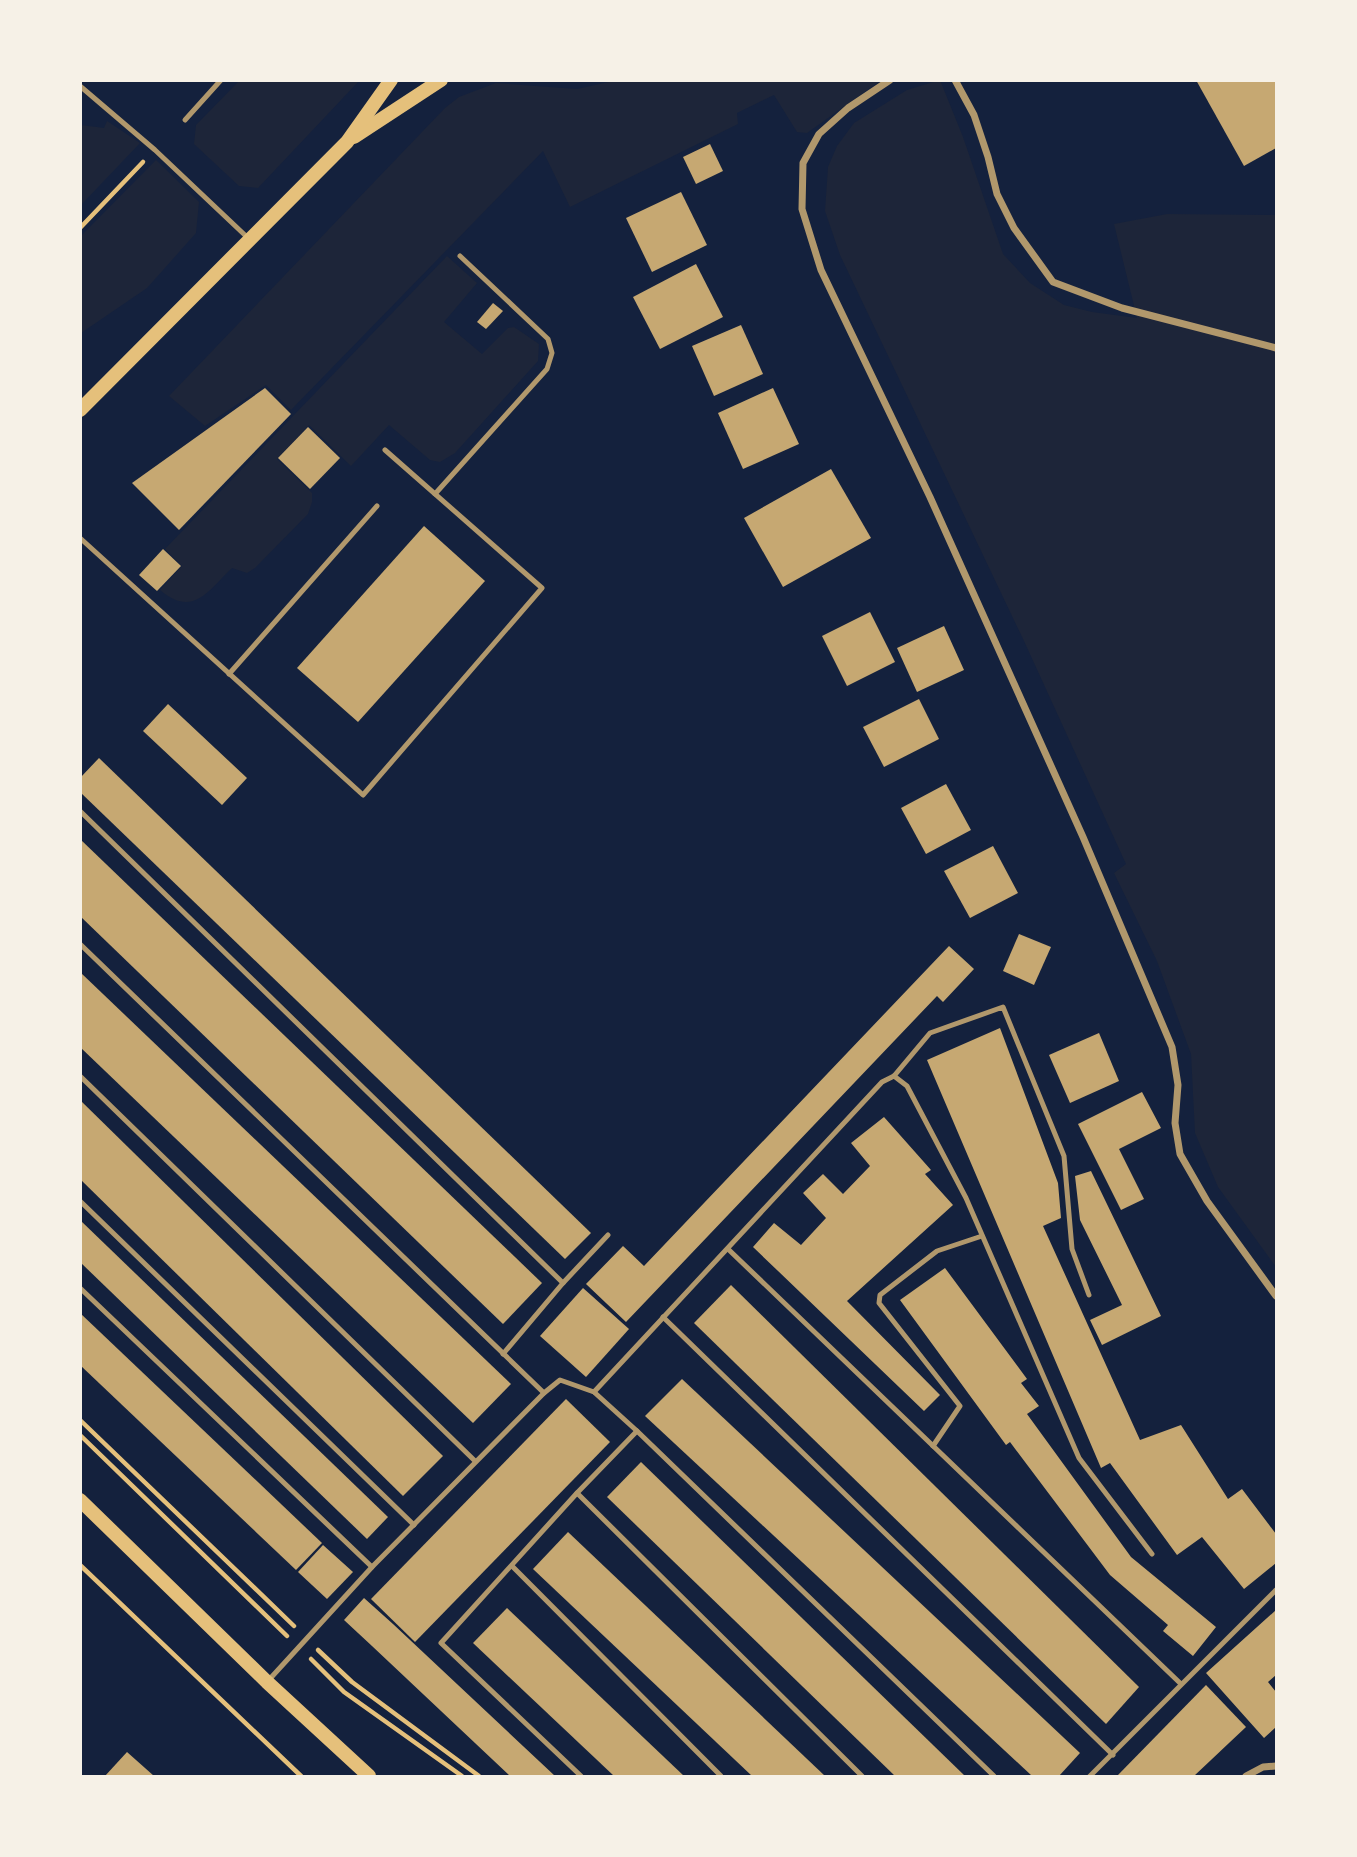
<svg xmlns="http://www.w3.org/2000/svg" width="1357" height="1857" font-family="Ubuntu,sans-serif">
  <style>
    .green { fill: #1d2539 }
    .building { fill: #c6a872 }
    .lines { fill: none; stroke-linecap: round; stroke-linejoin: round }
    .path { stroke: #e5c07b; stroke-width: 4.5 }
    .service { stroke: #b1986c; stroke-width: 5 }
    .minor { stroke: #b1986c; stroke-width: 7 }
    .secondary { stroke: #e5c07b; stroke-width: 14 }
  </style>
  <rect width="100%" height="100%" fill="#14213d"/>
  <g class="green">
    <polygon points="240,80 359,80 359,81 258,188 239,186 194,144 196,125"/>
    <polygon points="940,80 963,137 1003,254 1030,283 1064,305 1092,312 1137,318 1114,224 1167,214 1276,215 1276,1267 1218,1187 1195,1133 1191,1054 1157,961 1114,873 1126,864 1024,641 840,255 825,211 828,167 837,146 854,123 907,90"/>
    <polygon points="613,81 880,81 807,133 797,132 774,95 737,113 738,124 570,207 543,151 291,410 266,385 205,426 169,396 445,108 459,97 496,83 577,89"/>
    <polygon points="107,121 140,143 81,205 81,125 104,128"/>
    <polygon points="156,160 199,202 196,233 147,288 81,333 81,236"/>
    <path d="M447,256L477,283L444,322L482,354L508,328L514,327L539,344L538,361L455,453L440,462L430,460L389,425L351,466L309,425L277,459L312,493V502L308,514L255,568L247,573L232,568C208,591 193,618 160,590L182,566L165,549Z"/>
  </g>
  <g class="building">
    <polygon points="1196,80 1276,80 1276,148 1244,166"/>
    <polygon points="710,144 723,171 696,184 683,157"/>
    <polygon points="681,192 707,245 652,272 626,218"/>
    <polygon points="696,264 723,317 660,349 633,297"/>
    <polygon points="493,303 503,311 486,329 477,322"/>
    <polygon points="741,325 763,374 714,396 692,346"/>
    <polygon points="265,388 291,414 179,530 132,483"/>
    <polygon points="773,388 799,444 743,469 718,413"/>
    <polygon points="308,427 340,458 310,489 278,458"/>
    <polygon points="831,469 871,538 783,587 744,518"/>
    <polygon points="424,526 485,581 358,722 297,668"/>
    <polygon points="163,549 181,566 157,591 139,575"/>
    <polygon points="870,612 895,662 847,686 822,636"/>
    <polygon points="944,626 964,670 917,692 897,648"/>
    <polygon points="919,699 939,739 884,767 863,727"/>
    <polygon points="168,704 247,778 222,805 143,731"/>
    <polygon points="99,758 591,1233 565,1259 80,792 80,778"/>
    <polygon points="946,784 971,830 926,854 901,808"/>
    <polygon points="80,839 542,1283 503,1324 80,916"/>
    <polygon points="993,846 1018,893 970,918 944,871"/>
    <polygon points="1019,934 1051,947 1034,985 1003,971"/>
    <polygon points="949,946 974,969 943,1002 937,996 626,1322 586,1284 623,1246 644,1266"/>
    <polygon points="80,972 511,1384 473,1423 80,1047"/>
    <polygon points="1000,1028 1058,1183 1061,1218 1043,1226 1140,1440 1181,1425 1228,1499 1242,1489 1276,1534 1276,1563 1244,1589 1202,1537 1177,1555 1110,1463 1101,1468 927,1060"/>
    <polygon points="1099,1033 1119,1081 1070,1103 1049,1055"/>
    <polygon points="1142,1092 1161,1128 1119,1149 1144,1199 1121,1210 1078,1124"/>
    <polygon points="80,1100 443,1456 403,1496 80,1179"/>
    <polygon points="884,1117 931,1170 925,1174 953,1205 847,1301 940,1395 924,1411 753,1247 774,1223 801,1245 826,1218 803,1193 823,1174 843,1194 870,1166 851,1143"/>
    <polygon points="1091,1171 1161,1316 1102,1345 1090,1320 1122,1305 1080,1220 1075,1176"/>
    <polygon points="80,1220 388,1517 367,1539 80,1262"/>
    <polygon points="945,1268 1027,1379 1021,1383 1039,1406 1027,1414 1131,1557 1216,1627 1193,1656 1163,1631 1168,1625 1110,1575 1010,1442 1006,1445 900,1300"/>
    <polygon points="731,1285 1139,1687 1106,1724 694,1323"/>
    <polygon points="583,1288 629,1329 586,1377 540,1336"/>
    <polygon points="80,1313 322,1543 296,1570 80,1365"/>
    <polygon points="682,1379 1080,1753 1059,1776 1032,1776 645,1416"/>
    <polygon points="566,1399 610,1442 415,1642 371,1599"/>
    <polygon points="641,1462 965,1776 895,1776 607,1497"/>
    <polygon points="568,1532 825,1776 752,1776 533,1569"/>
    <polygon points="323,1545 353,1572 327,1599 298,1572"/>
    <polygon points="364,1598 393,1624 555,1776 510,1776 372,1646 344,1620"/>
    <polygon points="507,1608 684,1776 614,1776 473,1643"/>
    <polygon points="1276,1610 1276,1675 1268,1682 1276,1692 1276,1727 1264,1738 1206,1673"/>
    <polygon points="1206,1685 1246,1727 1194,1776 1117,1776"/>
    <polygon points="127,1752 154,1776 105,1776"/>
  </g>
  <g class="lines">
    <g class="path">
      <polyline points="80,228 143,162"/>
      <polyline points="80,1420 294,1626"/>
      <polyline points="80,1435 287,1636"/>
      <polyline points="80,1565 301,1776"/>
      <polyline points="318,1650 352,1682 479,1776"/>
      <polyline points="311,1659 344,1692 462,1776"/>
    </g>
    <g class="service">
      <polyline points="80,86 155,150 248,238"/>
      <polyline points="185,120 221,80"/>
      <polyline points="435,494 547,369 552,353 548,339 460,256"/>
      <polyline points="80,538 363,795 542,588 385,450"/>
      <polyline points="229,674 377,506"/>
      <polyline points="80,811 563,1283"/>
      <polyline points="80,944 544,1393"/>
      <polyline points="80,1076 475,1461"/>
      <polyline points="894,1076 907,1086 966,1198 1079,1458 1152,1554"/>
      <polyline points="80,1201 414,1525"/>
      <polyline points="728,1249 1181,1684"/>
      <polyline points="80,1288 372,1567"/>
      <polyline points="663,1317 1113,1755"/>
      <polyline points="503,1354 563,1283 608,1235"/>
      <polyline points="594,1392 882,1082 894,1076 930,1033 1003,1007 1064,1156 1072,1249 1089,1295"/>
      <polyline points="933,1446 960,1406 879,1303 880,1295 937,1251 982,1236"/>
      <polyline points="577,1493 862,1776"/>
      <polyline points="512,1566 721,1776"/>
      <polyline points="267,1682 372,1567 544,1393 560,1380 594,1392 637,1431 994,1776"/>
      <polyline points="581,1776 441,1643 577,1493 637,1431"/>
      <polyline points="1090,1776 1276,1590"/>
    </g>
    <g class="minor">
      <polyline points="890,80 848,108 819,134 803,163 802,209 821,270 930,497 1083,837 1172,1047 1178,1085 1175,1123 1180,1154 1207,1201 1276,1296"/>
      <polyline points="955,80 974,115 988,157 997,194 1014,228 1053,282 1122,308 1276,348"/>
      <polyline points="1246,1776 1263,1767 1276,1766"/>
    </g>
    <g class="secondary">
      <polyline points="354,137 441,80"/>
      <polyline points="80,410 347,142 391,80"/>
      <polyline points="80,1500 267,1682 369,1776"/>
    </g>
  </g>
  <rect width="1357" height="1857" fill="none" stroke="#f6f1e7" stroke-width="164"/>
</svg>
